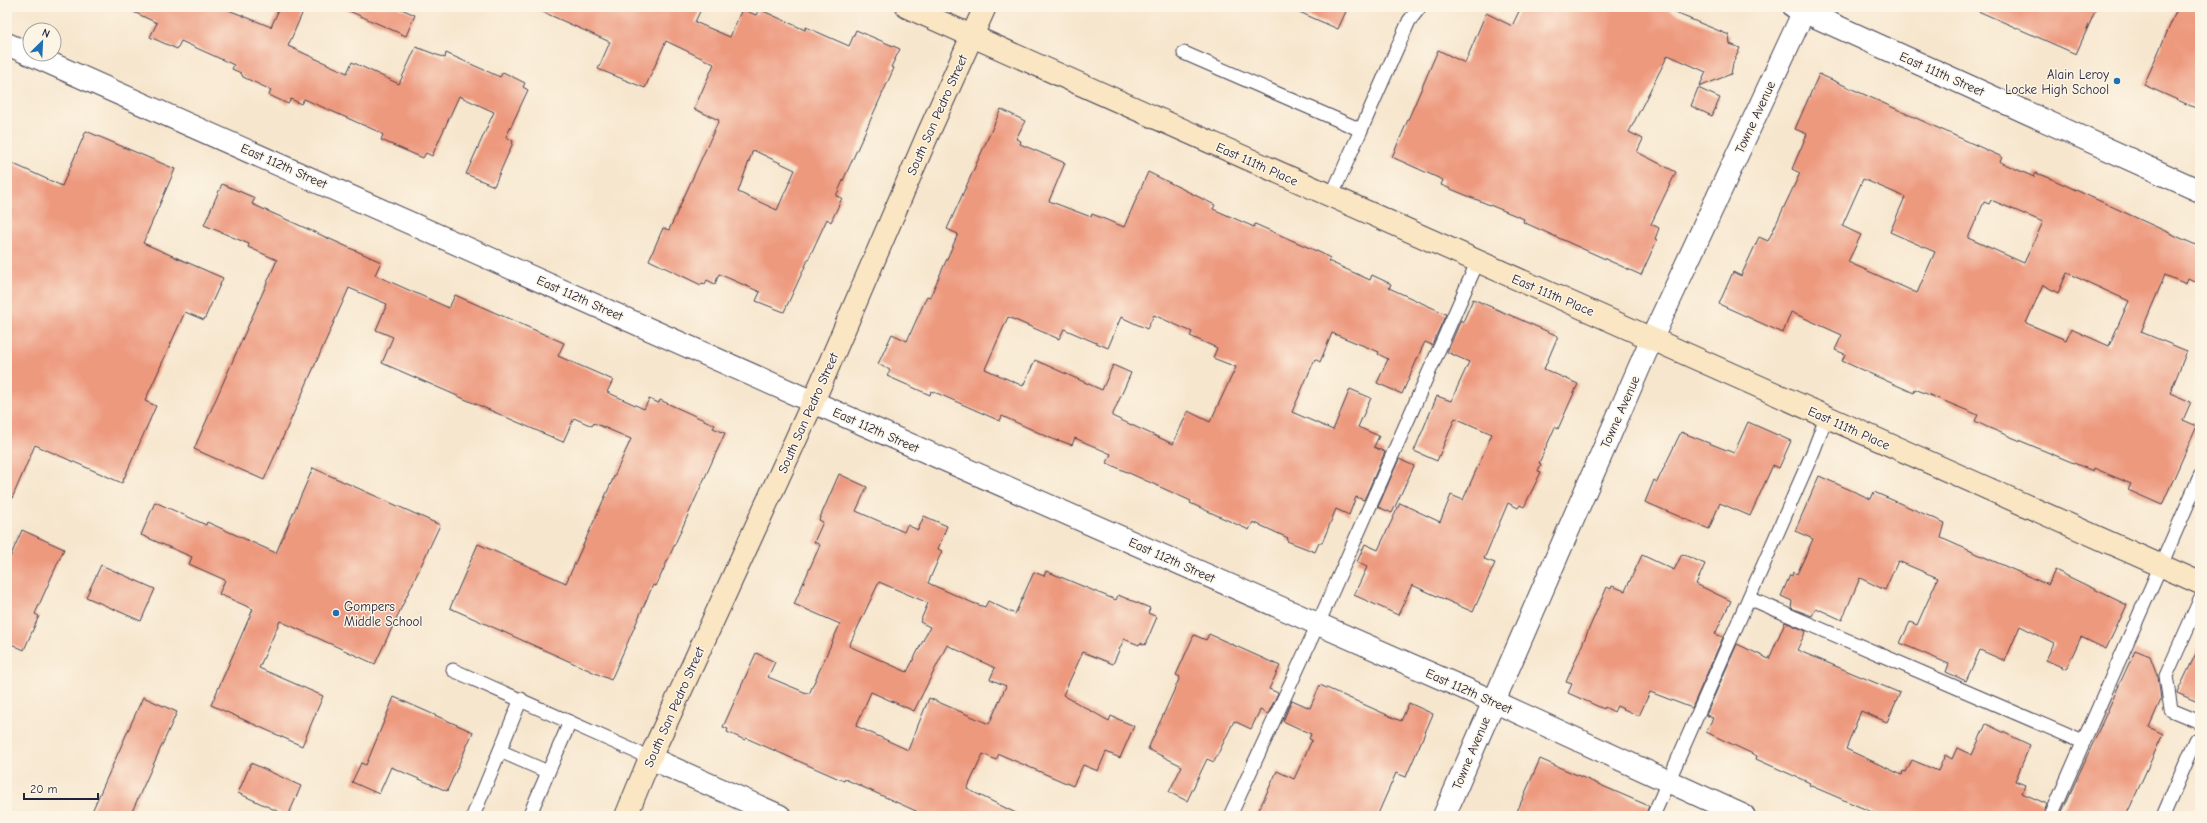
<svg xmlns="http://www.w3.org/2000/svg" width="2207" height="823" font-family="'Comic Neue',sans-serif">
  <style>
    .building { fill: #ed997e; fill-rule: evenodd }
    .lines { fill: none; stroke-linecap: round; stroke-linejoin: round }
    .lane-casing { stroke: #423f51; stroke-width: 15 }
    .street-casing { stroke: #423f51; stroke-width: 24 }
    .secondary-casing { stroke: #423f51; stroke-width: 24 }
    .lane { stroke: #fff; stroke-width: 13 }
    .street { stroke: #fff; stroke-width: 22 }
    .secondary { stroke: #fbe6c4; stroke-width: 22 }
    .poi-dot { fill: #1f6fb2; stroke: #fcf5e5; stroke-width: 1.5 }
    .labels { text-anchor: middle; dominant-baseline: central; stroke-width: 3; stroke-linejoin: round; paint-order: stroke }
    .street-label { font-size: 13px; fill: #22223b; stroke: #fcf5e5 }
    .poi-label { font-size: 13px; fill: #22223b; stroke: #fcf5e5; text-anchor: end }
  </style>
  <rect width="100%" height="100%" fill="#fcf5e5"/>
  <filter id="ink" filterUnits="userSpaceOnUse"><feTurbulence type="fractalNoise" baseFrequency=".025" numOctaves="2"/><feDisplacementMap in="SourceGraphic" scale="8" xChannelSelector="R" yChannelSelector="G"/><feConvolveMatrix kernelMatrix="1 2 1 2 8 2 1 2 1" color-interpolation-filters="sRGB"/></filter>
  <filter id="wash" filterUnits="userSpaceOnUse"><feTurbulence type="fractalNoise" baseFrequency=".012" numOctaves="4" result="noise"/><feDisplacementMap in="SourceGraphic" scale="16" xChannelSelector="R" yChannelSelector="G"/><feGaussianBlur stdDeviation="0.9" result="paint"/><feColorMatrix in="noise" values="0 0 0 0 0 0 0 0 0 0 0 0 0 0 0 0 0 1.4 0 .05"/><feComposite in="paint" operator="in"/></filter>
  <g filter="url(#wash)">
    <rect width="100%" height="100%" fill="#f7e6ce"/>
    <g id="blocks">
      <g class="building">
        <polygon points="123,7 221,7 271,27 280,7 305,7 288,46 347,73 352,62 399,84 416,47 445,58 446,53 500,77 503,72 525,83 523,87 528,90 506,137 513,141 512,145 494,186 466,174 494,112 459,96 432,156 426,153 423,158 381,140 383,135 379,132 304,99 301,104 291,99 288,104 269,95 271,90 243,77 241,73 232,69 234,65 181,41 177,49 150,37 157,23"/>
        <polygon points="340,7 397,7 415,15 406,36"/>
        <path d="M532,7H702L695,22L730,37L742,9L756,15L759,9L805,30L806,27L849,46L856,30L900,49L891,67L894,68L836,196L842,198L831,222L827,219L784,312L756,301L760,292L719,274L715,284L707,280L705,284L702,283L701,285L649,260L663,228L669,230L719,120L694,109L714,64L666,41L645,88L598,69L610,42ZM753,150L795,170L777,210L738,192Z"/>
        <polygon points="1288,7 1348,7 1338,29"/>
        <polygon points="1521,7 1661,7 1729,35 1730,44 1740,48 1733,63 1731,74 1699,87 1706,72 1668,55 1629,132 1643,139 1637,152 1676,172 1651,224 1659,228 1655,239 1657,240 1641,275 1523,222 1524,219 1441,185 1443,180 1392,157 1438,50 1465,63 1486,13 1512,26"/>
        <polygon points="1969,7 2097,7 2076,54"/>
        <polygon points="2178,7 2200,7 2200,110 2144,85"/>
        <path d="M1819,74L2002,157L2000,162L2034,177L2036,173L2054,180L2200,247V284L2188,278L2186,284L2165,275L2141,332L2187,351L2170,393L2191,402L2183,420L2197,426L2162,505L2128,490L2131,484L2094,468L2093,471L1987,427L1975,421L1978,415L1915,389L1914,393L1842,361L1845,354L1835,350L1842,335L1791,312L1783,333L1719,304L1733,272L1741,276L1759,237L1768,241L1800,173L1792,169L1807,134L1795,129ZM1863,179L1905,197L1890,232L1935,252L1917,293L1848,262L1861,235L1842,226ZM1991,200L2043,222L2024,263L1968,238L1984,202L1989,204ZM2067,273L2129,301L2109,346L2071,329L2066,340L2026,323L2043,285L2058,293Z"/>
        <polygon points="1698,88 1720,98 1712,116 1691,106"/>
        <path d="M1001,109L1025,121L1016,139L1021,141L1020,144L1065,163L1049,201L1091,217L1092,214L1124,227L1148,172L1215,205L1213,209L1254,227L1255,224L1321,253L1330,258L1328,261L1370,280L1372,275L1391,284L1389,288L1446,314L1432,345L1425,342L1422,348L1402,394L1377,383L1388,359L1378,354L1379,352L1332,333L1320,362L1315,359L1292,412L1333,430L1350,389L1371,398L1358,427L1379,436L1374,447L1385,452L1364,500L1356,497L1349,515L1336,509L1322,543H1319L1315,552L1287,541L1288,538L1253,522L1249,530L1190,503L1191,501L1107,463L1111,454L1075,438L1072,445L1058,440L1057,441L1002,416L1000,421L939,394L931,391L930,395L887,376L890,370L878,364L892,334L907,341L927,296L930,297L958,234L947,229ZM1154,315L1192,332L1190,336L1217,348L1213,358L1236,367L1210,422L1188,411L1173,444L1112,416L1131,373L1113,365L1102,390L1035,360L1023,386L985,369L1008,317L1059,339L1064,329L1108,348L1121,317L1147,329Z"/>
        <polygon points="86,131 175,169 143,243 223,278 204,320 185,312 145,401 156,406 122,483 35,445 7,510 7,161 62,186"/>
        <polygon points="222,184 255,198 252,204 381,262 375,275 449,308 455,295 564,343 558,356 613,380 607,392 644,409 649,399 659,403 660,400 715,425 713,428 725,433 656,586 653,585 611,680 450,608 478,544 566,583 631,439 594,423 592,426 574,418 563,442 382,363 393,337 376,330 387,304 349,288 264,480 194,449 277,260 248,247 249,244 204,225"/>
        <polygon points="1473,299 1558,336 1544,369 1578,384 1558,429 1555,427 1539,463 1541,464 1538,471 1541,472 1524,507 1520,505 1518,508 1508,503 1484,559 1495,563 1473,612 1412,585 1398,615 1354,595 1367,567 1357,562 1365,544 1378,550 1400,503 1440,522 1451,495 1463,500 1492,434 1455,418 1437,461 1414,451 1437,396 1451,401 1469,362 1447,352 1461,320 1463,322"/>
        <polygon points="1748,422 1791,441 1779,468 1773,465 1750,516 1720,503 1709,529 1645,502 1654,480 1657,482 1681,432 1734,453"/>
        <polygon points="1399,459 1414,466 1392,513 1378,507"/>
        <polygon points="313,468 440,525 375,664 280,621 259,668 323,696 302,746 211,705 253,609 219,594 225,580 189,564 192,557 141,535 155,502 206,525 207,522 276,553"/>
        <path d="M839,474L867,487L856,511L904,532L907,525L918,530L924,516L947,526L938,549L942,551L928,583L973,603L985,607L988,601L1015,614L1034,572L1044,576L1046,571L1116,600L1118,595L1150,608L1148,613L1157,617L1145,645L1140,643L1139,645L1124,639L1113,664L1083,652L1063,695L1109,721L1111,716L1134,726L1120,758L1106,752L1098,771L1083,765L1073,786L999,754L996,760L983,754L967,789L1022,816H914L916,811L845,779L844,781L746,738L745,740L727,732L728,729L723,727L756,653L775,662L768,677L809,694L840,624L794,604L820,545L814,542L823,522L819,520ZM879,582L928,603L920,622L930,627L907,672L849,646ZM947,645L995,668L990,679L1006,686L989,724L929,698L908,750L856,726L871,692L914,711Z"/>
        <polygon points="1819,476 1871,499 1874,492 1945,523 1941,538 2048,585 2055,570 2127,605 2106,649 2081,637 2066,669 2046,660 2054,643 2020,626 2005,661 1980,650 1966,681 1946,672 1949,664 1900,643 1910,622 1917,625 1938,578 1898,561 1885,590 1860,578 1842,620 1816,608 1812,616 1791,608 1792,601 1781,596 1790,575 1792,576 1793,572 1797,574 1813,539 1795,531"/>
        <polygon points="22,530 64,549 35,614 39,616 24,650 7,642 7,564"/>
        <polygon points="1682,554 1705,564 1696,584 1731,601 1715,634 1723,637 1692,708 1650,692 1639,716 1617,706 1614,712 1605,707 1604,709 1568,693 1572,684 1566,682 1607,587 1611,589 1612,586 1625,591 1642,555 1674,570"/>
        <polygon points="101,565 155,589 141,621 86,597"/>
        <polygon points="1785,622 1806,631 1797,650 1900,693 1887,722 1861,711 1846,749 1902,775 1903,771 1906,772 1912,760 1938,771 1945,755 1952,759 1957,748 1972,755 1986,724 2030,745 2015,781 2025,785 2022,793 2047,804 2043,816 1881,816 1809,785 1810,783 1756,759 1757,756 1706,732 1713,718 1706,715 1737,644 1769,659"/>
        <polygon points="1209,634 1280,666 1269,689 1278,693 1268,714 1260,710 1251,729 1234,721 1214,762 1207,759 1187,801 1169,792 1182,766 1148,749 1180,677 1176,675 1194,635 1206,640"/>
        <polygon points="2200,645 2200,703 2177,693"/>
        <polygon points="2135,650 2150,656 2158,677 2161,700 2149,727 2163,734 2126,816 2060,816"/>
        <polygon points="1320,685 1401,721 1409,703 1433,714 1406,777 1396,773 1377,816 1256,816 1277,771 1294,779 1312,740 1309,739 1311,734 1283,721 1292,700 1310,708"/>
        <polygon points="143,697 177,712 130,816 90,816"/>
        <polygon points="394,697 473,732 447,791 391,767 379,794 352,782 361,763 366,765"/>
        <polygon points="1540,759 1649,806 1645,816 1515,816"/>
        <polygon points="251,763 301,786 288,816 238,793"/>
      </g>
    </g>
  </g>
  <g filter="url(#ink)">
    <use href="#blocks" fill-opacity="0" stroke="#423f51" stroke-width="1"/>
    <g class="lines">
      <g class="lane-casing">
        <g id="lane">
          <polyline points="1184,53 1361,130 1409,21 1420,7"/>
          <polyline points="1331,197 1361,130"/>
          <polyline points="1749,598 2083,742"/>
          <polyline points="2200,600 2166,676 2171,710 2200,722"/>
          <polyline points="453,670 650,758"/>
          <polyline points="500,751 548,772"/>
          <polyline points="473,816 521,699"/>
          <polyline points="529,816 570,722"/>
          <polyline points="1230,816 1318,624 1477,263"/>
          <polyline points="1653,816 1813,452 1826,418"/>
          <polyline points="2051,816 2200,476"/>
          <polyline points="2163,816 2196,740 2200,742"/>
        </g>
      </g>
      <g class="street-casing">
        <g id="street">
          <polyline points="1794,7 2200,191"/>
          <polyline points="7,44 813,402 1493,701 1744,816"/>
          <polyline points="650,758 780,816"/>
          <polyline points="1444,816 1652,338 1804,11"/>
        </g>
      </g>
      <g class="secondary-casing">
        <g id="secondary">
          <polyline points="907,7 2200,583"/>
          <polyline points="626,816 650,758 813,402 928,134 985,7"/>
        </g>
      </g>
      <use href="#lane" class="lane"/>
      <use href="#street" class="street"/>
      <use href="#secondary" class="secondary"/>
    </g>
  </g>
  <g class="poi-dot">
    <circle cx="2117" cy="81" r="4"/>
    <circle cx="336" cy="613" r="4"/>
  </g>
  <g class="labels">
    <g class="street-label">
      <text transform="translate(1942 74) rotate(24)">East 111th Street</text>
      <text transform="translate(937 115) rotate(-66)">South San Pedro Street</text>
      <text transform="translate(1755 117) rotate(-65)">Towne Avenue</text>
      <text transform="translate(1257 164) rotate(24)">East 111th Place</text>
      <text transform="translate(284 166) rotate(24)">East 112th Street</text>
      <text transform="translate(1553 295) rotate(23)">East 111th Place</text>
      <text transform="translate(580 298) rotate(24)">East 112th Street</text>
      <text transform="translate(1620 412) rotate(-66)">Towne Avenue</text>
      <text transform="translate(808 413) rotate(-66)">South San Pedro Street</text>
      <text transform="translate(1849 428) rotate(24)">East 111th Place</text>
      <text transform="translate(876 430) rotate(24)">East 112th Street</text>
      <text transform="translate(1172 560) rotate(24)">East 112th Street</text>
      <text transform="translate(1469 691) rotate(24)">East 112th Street</text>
      <text transform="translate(674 707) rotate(-66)">South San Pedro Street</text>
      <text transform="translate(1471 753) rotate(-67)">Towne Avenue</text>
    </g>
    <g class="poi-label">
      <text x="2109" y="74">Alain Leroy<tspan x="2109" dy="15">Locke High School</tspan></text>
      <text x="344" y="606" text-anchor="start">Gompers<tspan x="344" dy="15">Middle School</tspan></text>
    </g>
  </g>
  <rect width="2207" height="823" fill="none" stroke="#fcf5e5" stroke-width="24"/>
  <g transform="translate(42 42) rotate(24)"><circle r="19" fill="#fcf5e5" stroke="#a5a1a1"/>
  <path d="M0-3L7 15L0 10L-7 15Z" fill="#1f6fb2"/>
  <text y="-6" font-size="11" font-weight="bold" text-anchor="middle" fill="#22223b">N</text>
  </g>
  <path d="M24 793v6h74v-6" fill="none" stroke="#22223b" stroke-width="2"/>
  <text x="30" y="793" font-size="12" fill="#22223b" stroke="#fcf5e5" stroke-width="3" paint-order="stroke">20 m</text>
</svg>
